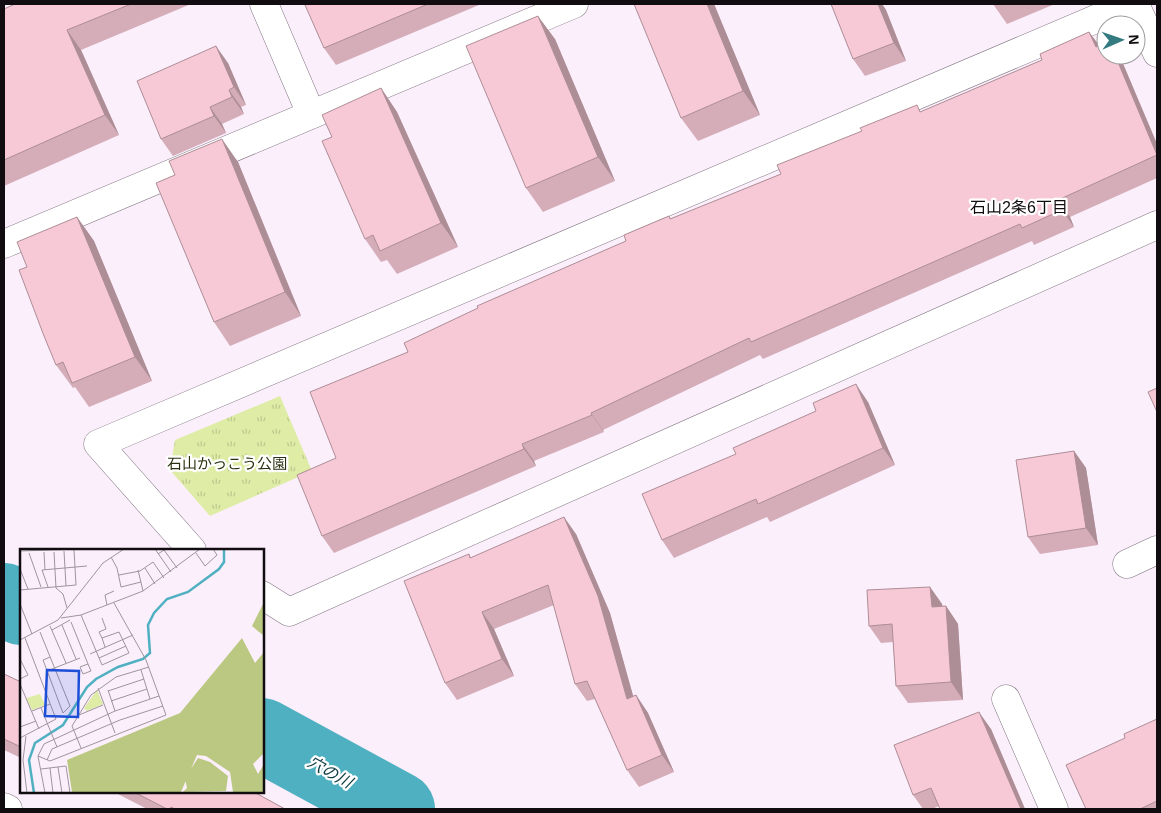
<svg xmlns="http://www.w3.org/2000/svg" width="1161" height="813" font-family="Arial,'Noto Sans JP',sans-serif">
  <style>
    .park { fill: url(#park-tufts) }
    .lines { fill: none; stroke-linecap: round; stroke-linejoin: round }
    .river { stroke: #4fb0c1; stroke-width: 74 }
    .minor-casing { stroke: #817681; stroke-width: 29 }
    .minor { stroke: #fff; stroke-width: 28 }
    .wall { fill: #d4adb9 }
    .shaded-wall { fill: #ad8d96 }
    .building { fill: #f7c9d7; stroke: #ad8d96 }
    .labels { text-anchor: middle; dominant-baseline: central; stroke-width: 4.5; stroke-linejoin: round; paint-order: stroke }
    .park-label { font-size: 15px; fill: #2b3011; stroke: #fff }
    .neighbourhood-label { font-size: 16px; fill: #100c10; stroke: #fff }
    .water-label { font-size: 16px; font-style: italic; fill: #134047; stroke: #fff }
    .inset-river { fill: none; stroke: #4fb0c1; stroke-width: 2.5 }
    .inset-road { fill: none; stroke: #9e949e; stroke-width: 1 }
    .view { fill: #1d4ed8; fill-opacity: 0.15; stroke: #1d4ed8; stroke-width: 2.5 }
    .inset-edge { fill: none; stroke: #100c10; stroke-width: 2.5 }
  </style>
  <defs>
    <pattern id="park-tufts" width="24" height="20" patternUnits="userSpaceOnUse" patternTransform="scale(1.25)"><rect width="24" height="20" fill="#deeca6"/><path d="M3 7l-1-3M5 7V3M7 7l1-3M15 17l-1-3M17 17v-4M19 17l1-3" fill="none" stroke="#bdc98e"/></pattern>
  </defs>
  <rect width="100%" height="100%" fill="#fceffc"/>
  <polygon class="park" points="280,396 312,471 210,516 170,470 175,440"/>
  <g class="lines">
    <g class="river">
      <polyline points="4,600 21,608"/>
      <polyline points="262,735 398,809"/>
    </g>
    <g class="minor-casing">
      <g id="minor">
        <polyline points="264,4 311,114"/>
        <polyline points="1135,4 1157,53"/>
        <polyline points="4,244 574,4"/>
        <polyline points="192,550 98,444 1131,4"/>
        <polyline points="1127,564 1157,550"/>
        <polyline points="262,595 289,612 1157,225"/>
        <polyline points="1006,699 1054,809"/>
        <polyline points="4,807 8,809"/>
      </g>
    </g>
    <use href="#minor" class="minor"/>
  </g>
  <g class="wall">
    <polygon points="15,4 191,4 81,50 119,135 4,186 4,9"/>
    <polygon points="309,4 478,4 479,5 336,65 324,48"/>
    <polygon points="714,4 760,115 698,141 681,118"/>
    <polygon points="831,4 882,4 886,10 906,61 865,76 853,59"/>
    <polygon points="993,4 1055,4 1007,24"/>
    <polygon points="1089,32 1099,46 1121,59 1157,144 1157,178 1070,217 1074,227 1034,245 1032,241 763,359 760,355 603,430 604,432 534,461 536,466 334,553 322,536 336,458 408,352 626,241 669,216 671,219 781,174 922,112 1042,60"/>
    <polygon points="555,39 615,181 543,212 526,188"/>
    <polygon points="228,63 246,105 241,107 244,114 222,124 226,133 173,156 161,139"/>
    <polygon points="381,88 397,112 458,247 397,274 387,260 381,262 365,239 332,137"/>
    <polygon points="238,162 301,316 230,346 214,322"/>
    <polygon points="77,217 94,241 152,381 89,407 75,387 73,388 56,365 27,267"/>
    <polygon points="868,402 895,465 770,522 767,517 674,558 662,540"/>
    <polygon points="1074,451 1086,468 1098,545 1040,554 1028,537"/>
    <polygon points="576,534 610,613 633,696 636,695 648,713 674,772 639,787 627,770 595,699 587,701 575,684 554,605 494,629 514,676 457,700 445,683 469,554 471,558"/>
    <polygon points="930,587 942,604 943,607 946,606 958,624 963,700 908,703 896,686 893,642 881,643 869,626"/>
    <polygon points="4,674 21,682 21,758 4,750"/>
    <polygon points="1157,719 1157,809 1086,809 1125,738"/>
    <polygon points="991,729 1025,809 940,809 939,806 932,809 923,809 913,795"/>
    <polygon points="114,792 254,792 285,809 147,809"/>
  </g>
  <g class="shaded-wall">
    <polygon points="707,4 714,4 760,115 743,91"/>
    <polygon points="878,4 882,4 886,10 906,61 894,43"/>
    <polygon points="538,16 555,39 615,181 598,157"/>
    <polygon points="67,30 81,50 119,135 105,115"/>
    <polygon points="1089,32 1102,49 1096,47"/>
    <polygon points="216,46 228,63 246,105 234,87"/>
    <polygon points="1115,55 1118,55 1121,59 1157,144 1157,155"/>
    <polygon points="381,88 397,112 458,247 441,223"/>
    <polygon points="229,90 241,107 244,114 232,97"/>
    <polygon points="210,107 222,124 226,133 214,116"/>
    <polygon points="222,139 238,162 301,316 285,292"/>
    <polygon points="1058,200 1070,217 1074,227 1062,210"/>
    <polygon points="77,217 94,241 152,381 135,357"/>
    <polygon points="856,384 868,402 895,465 883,448"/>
    <polygon points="591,413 603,430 604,432 592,415"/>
    <polygon points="522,444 534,461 536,466 524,449"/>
    <polygon points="1074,451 1086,468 1098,545 1086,528"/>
    <polygon points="564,517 576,534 610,613 639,717 627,699"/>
    <polygon points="930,587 942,604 944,624 932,607"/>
    <polygon points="946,606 958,624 963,700 951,682"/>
    <polygon points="482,612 494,629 514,676 502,659"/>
    <polygon points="636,695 648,713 674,772 662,755"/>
    <polygon points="979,712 991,729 1025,809 1021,809"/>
  </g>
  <g class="building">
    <polygon points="15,4 131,4 67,30 105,115 4,160 4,9"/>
    <polygon points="309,4 428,4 324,48 305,5"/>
    <polygon points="634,4 707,4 743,91 681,118"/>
    <polygon points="831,4 878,4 894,43 853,59"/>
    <polygon points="538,16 598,157 526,188 466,46"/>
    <polygon points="1089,32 1096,47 1106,43 1106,55 1115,55 1157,155 1058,200 1062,210 1022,228 1020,224 751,342 749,338 591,413 592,415 522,444 524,449 322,536 297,475 336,458 310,392 408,352 404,343 478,308 477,306 626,241 624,235 669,216 670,219 781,174 777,165 862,131 860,128 917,105 920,112 1042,60 1040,54"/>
    <polygon points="216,46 234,87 229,90 232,97 210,107 214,116 161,139 137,81"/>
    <polygon points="381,88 441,223 380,251 373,235 365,239 322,141 332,137 322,115"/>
    <polygon points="222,139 285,292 214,322 156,183 175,175 169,161"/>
    <polygon points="77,217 135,357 72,383 63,362 56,365 44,336 19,270 27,267 17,242"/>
    <polygon points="856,384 883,448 758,504 756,499 662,540 642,494 736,454 733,448 816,411 813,403"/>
    <polygon points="1157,388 1157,412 1148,392"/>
    <polygon points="1074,451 1086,528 1028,537 1016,460"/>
    <polygon points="564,517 598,596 627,699 636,695 662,755 627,770 587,681 575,684 548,585 482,612 502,659 445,683 404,581 469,554 470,558"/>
    <polygon points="930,587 932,607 946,606 951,682 896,686 892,624 869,626 867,590"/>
    <polygon points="4,674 21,682 21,747 4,739"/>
    <polygon points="979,712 1021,809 940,809 931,788 913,795 894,745"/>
    <polygon points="1157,719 1157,801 1140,809 1086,809 1066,765 1125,738 1124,734"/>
    <polygon points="134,792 254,792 285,809 175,809 171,807 170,809 167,809"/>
  </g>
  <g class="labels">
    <g class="park-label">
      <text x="227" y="463">石山かっこう公園</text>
    </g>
    <g class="neighbourhood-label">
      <text x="1019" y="207">石山2条6丁目</text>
    </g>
    <g class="water-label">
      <text transform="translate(330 772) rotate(29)">穴の川</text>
    </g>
  </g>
  <g transform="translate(20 549)">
    <rect width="244" height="244" fill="#fceffc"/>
    <path d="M244,53V87L232,77ZM222,89L235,114L244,103V204L233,215L238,225L244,215V243H213L210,223L186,207L177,206L161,243H52L47,211L160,164ZM178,209L190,213L208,227L206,242L163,243L167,239L165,229Z" fill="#bbc882"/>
    <path d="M77,141L83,155L67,162L64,159ZM20,145L25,156L12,161L6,149Z" fill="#deeca6"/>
    <path class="inset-river" d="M14,244L9,211L15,194L43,176L67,138L76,130L98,118L123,110L130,104L128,76L134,64L147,50L168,43L199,20L204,13V0"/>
    <path class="inset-road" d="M135,0L151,23M0,2L60,0M44,2L46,37M24,3L25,21M34,3L36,39L43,45L47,59M9,4L21,38M176,4L185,17L197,6L193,0M138,5L144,1L157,19M91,8L97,19L101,38L121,33M125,19L135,35M0,20L8,40M118,21L123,42M99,26L120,22L133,13L144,29M28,38L22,21L67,17M0,41L56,36L54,1M0,55L12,85M87,56L85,46L94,42M61,66L82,116L109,104L99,83L82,89L85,98M41,69L61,66L123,42L180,0M51,73L68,115L71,122L63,125L60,118L68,115M42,76L56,110M30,77L46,114M32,81L50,71M20,83L50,157L43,164L23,111L30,108M82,89L79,83L86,80L82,69M0,91L38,71L83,14L104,0M70,105L113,86M79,109L106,97M0,110L8,126L0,130M121,121L130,150M27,122L60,109M0,135L19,180M78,139L95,184M88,141L95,162M88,142L124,130M91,152L127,140M21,159L37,198M12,162L30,155M59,166L83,156M0,178L16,172M6,187L3,211L7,244M0,189L36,170L5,89M61,199L52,177L71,146L96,128L129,118M18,207L30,212L146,166L126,111L94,54M27,211L32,200L100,171L143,157M38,218L42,244M30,219L33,244M21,220L46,217L50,244M25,244L18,207L24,195L95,162L139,147"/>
    <path class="view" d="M27,121L59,122L58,168L25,167Z"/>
    <rect width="244" height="244" class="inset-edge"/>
  </g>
  <rect width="1161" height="813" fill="none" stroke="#100c10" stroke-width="10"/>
  <g transform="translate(1121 40) rotate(88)"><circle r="24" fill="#ffffff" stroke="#9f9e9f"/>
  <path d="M0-4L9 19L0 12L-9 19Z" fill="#337b80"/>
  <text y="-8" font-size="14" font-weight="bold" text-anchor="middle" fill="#100c10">N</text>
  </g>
</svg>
